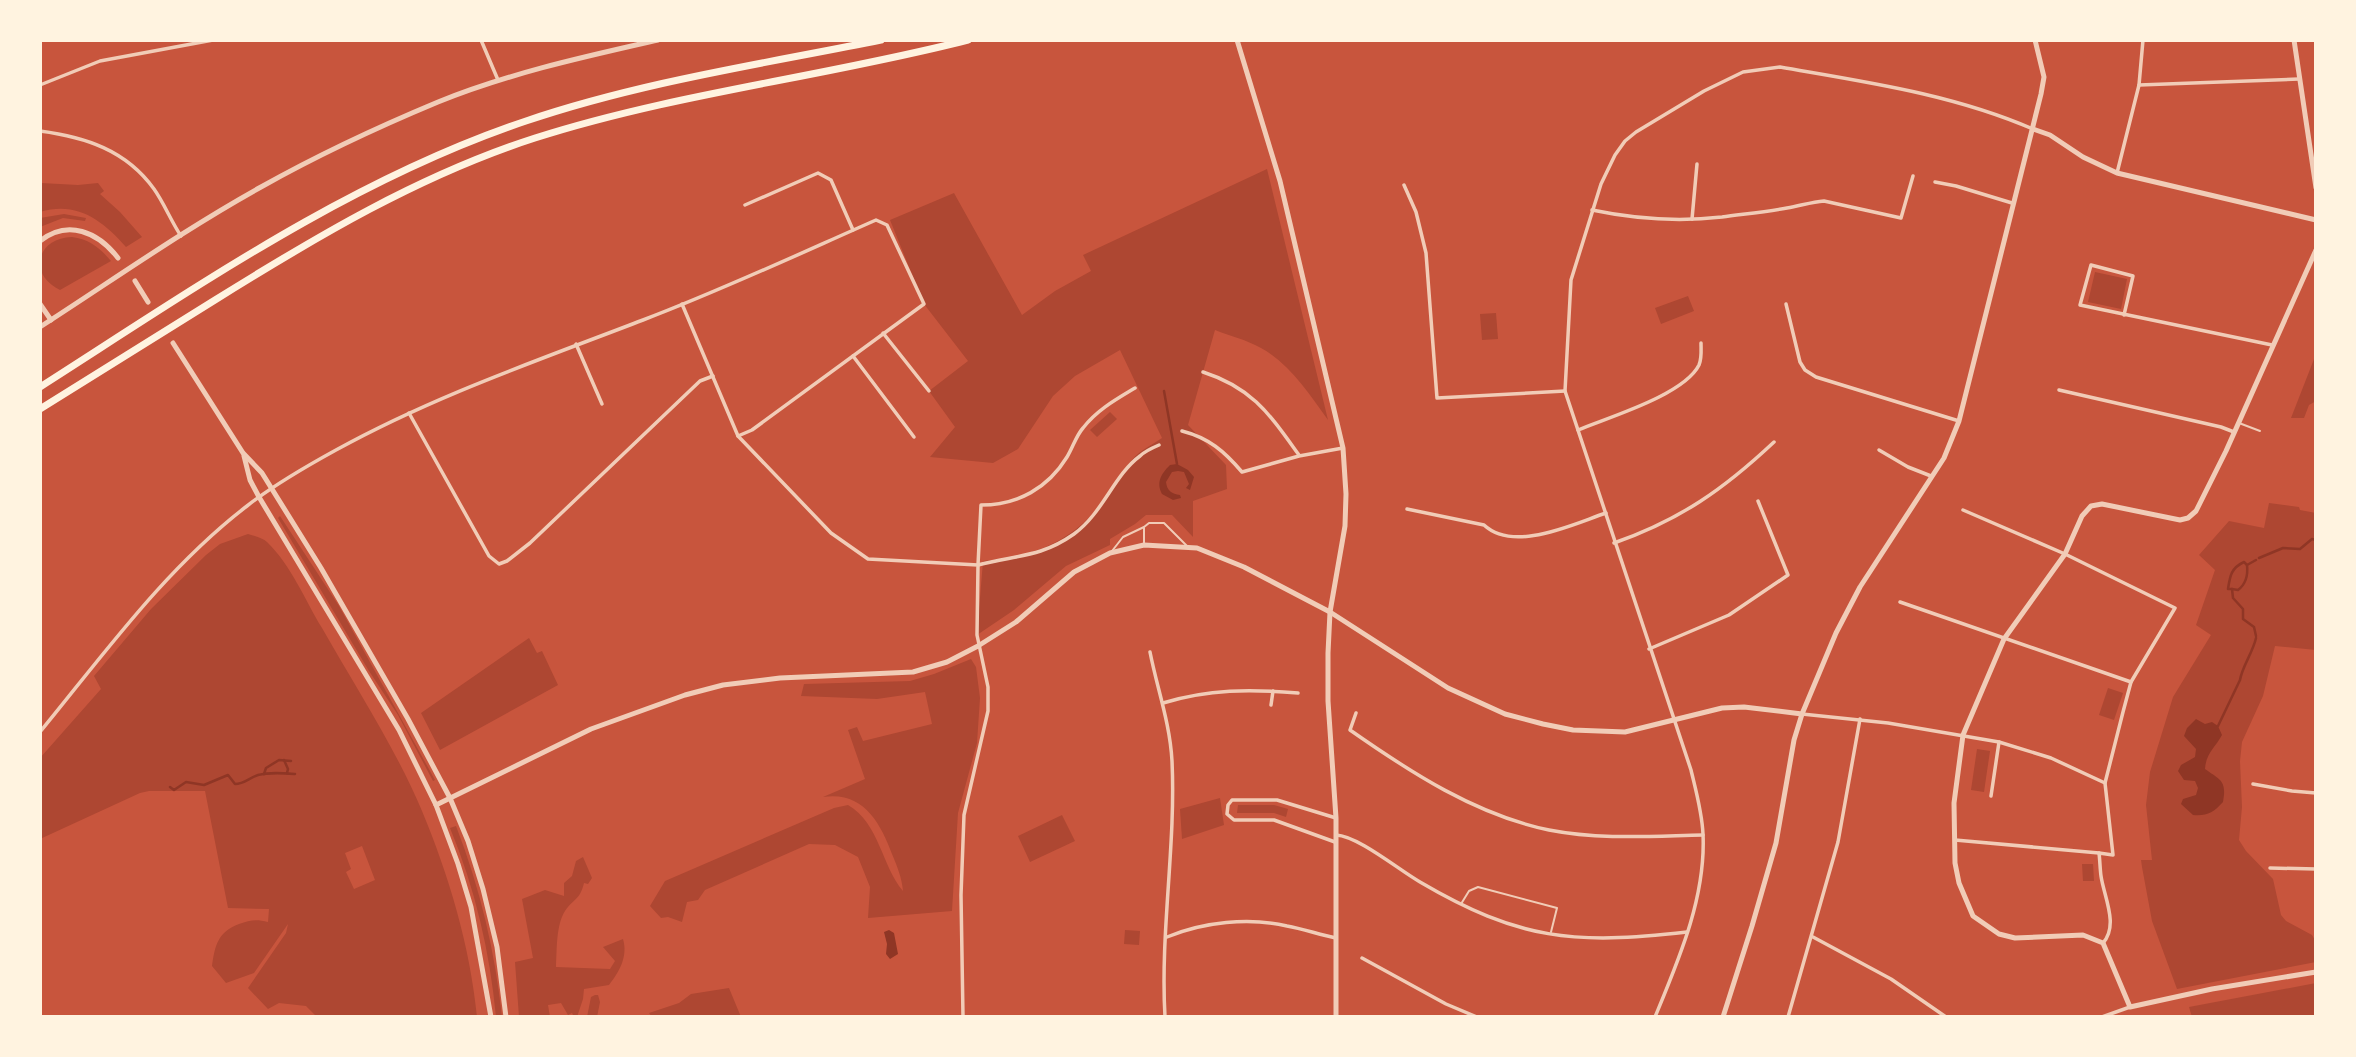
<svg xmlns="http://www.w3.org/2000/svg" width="2356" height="1057" font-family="Lato,sans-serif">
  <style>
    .green { fill: #ae4732; fill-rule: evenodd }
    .water { fill: #8f3625 }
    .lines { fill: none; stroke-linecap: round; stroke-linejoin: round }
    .stream { stroke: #8f3625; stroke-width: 2.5 }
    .service { stroke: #f1ccb7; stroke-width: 2 }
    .minor { stroke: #f1ccb7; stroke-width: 3.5 }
    .tertiary { stroke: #f1ccb7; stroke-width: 5 }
    .motorway { stroke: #fff3e0; stroke-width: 7 }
  </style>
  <rect width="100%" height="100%" fill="#c8553d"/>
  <g class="green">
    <path d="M1267,169L1328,420C1309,394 1290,364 1261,348C1247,340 1230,336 1215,330L1188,425L1226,465L1227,489L1193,501V537L1172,515H1146L1135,524L1110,539V545L1066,566L1014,610L977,635L983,561C1033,557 1073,542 1104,500C1114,487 1121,472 1132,460C1140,450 1152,445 1162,438L1120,350L1075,376L1053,396L1018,449L993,463L930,457L955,427L929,391L968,361L924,304L890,220L954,193L1022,315L1055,291L1091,271L1083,255Z"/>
    <path d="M41,183L78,185L98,183L104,191L100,194L120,212L142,237L126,247C102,220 77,201 40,212Z"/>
    <polygon points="64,214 86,218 85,221 63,218 40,227 40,218"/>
    <path d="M72,237C89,239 100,248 111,261L60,290C27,274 37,238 72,237Z"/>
    <polygon points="2095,272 2127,279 2121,309 2088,302"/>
    <polygon points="1688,296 1694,311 1661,324 1655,308"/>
    <polygon points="1496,313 1498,339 1482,340 1480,314"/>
    <polygon points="2316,354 2316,401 2309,405 2304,418 2291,418"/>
    <polygon points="1110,412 1117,419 1097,437 1090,430"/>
    <polygon points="2269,503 2299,507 2300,510 2316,513 2316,650 2275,646 2263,696 2242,742 2240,761 2242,807 2239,840 2246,851 2273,879 2281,915 2286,921 2312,935 2316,942 2316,962 2177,989 2152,921 2142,867 2141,860 2152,860 2146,805 2150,772 2173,697 2211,635 2196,625 2215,570 2199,555 2229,521 2264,528"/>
    <polygon points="280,516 339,606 435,780 433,781 398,715 369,671 278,518"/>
    <path d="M248,534C255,536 263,538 267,542C291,565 305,600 322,628C356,688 395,747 422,811C449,876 470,946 477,1017H387L385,1015L317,1017L306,1006L279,1003L268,1009L248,988L286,933L288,924L254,973L226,983L212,966C215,945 218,932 239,924C250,920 256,919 268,922L269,909L228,908L205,791H149L140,793L40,839V758L101,689L94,676L151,609L206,555L220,544ZM362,846L375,880L354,889L346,872L351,869L345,853Z"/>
    <polygon points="529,638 537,653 542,651 558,685 440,750 421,713"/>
    <path d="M971,659L976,667L980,698L977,743L958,813L952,911L868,918L870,887L858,857L835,845L809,844L705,890L698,900L687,902L682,922L668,917L661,918L650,906L665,881L834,808L848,805C880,824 881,865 903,891C902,878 897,866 892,854C880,822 863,791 823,797L865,779L848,730L857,727L863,741L932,724L925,692L877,699L801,696L804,684L910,681L934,674Z"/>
    <polygon points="2108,688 2123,693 2114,720 2099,715"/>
    <polygon points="1977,749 1990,751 1984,792 1971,790"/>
    <polygon points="1220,798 1224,825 1182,839 1180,809"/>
    <polygon points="1238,805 1274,805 1288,809 1286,817 1274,813 1237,813"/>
    <polygon points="1062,815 1075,841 1030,862 1018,836"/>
    <path d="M456,826C480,888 495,951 502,1017H496C490,952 475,888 450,828Z"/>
    <path d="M583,857L592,878L588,884L584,883C580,900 574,898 565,911C556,925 557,949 556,967L610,969L615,961L603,947L623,939C628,956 620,971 609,985L584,989L583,999L577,1017H574L572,1013L568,1015L561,1003L548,1005L550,1017H519L515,962L533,958L522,899L545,890L564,896V883L572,876L576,861Z"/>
    <polygon points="2082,864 2093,864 2094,881 2083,881"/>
    <polygon points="1125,930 1140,931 1139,945 1124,944"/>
    <polygon points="2316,983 2316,1017 2192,1017 2189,1007"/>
    <polygon points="729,988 741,1017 652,1017 649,1013 679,1003 691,994"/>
    <polygon points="595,995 598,995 600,1002 597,1017 587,1017 591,997"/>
  </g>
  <g class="water">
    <path d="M1177,464L1188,470L1194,477L1190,490L1186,488L1189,484L1184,472L1178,471L1172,472L1166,482C1167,491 1172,494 1180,495L1181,498L1173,500L1162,494C1156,482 1161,474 1170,465Z"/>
    <path d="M2196,719L2205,724L2212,722L2218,726L2222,735C2215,748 2206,753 2205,769C2220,780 2227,780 2223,802C2213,813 2207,816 2193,815L2181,804L2183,799L2196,795L2198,788L2195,781L2184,780L2178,771L2181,765L2195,757L2196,749L2184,736L2187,728Z"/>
    <polygon points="889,930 894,933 898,954 890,959 886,954 887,944 884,932"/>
  </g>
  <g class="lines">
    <g class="stream">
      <polyline points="1164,391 1177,464"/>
      <polyline points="2259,558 2283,548 2300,549 2312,539 2316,540"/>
      <path d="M2256,560L2247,565L2244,562C2231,568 2230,576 2228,589H2232L2233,598L2243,609V619L2254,627L2256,636"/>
      <path d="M2232,589L2238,590C2246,584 2248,574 2247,565"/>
      <path d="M2218,726L2240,680C2242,667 2253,652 2256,638"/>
      <polyline points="284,760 288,769 287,773"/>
      <polyline points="264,774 266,768 279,760 291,761"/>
      <path d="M170,787L174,790L186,782L204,785L228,775L235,784C244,784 249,778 258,775C270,772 282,773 295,774"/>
    </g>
    <g class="service">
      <polyline points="2239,423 2260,431"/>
      <polyline points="1144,543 1144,528"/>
      <polyline points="1112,551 1123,537 1144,527 1149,523 1164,523 1187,546"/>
      <polyline points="1461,904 1469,891 1478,887 1557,908 1551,932"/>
    </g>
    <g class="minor">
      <polyline points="481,40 498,80"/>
      <polyline points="40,85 100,61 213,40"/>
      <polyline points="2139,85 2299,79"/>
      <path d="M40,131C85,137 126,150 154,189C164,203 171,221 181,236"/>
      <polyline points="2117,173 2139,85 2143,40"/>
      <polyline points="1935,182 1956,186 2012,203"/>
      <polyline points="1404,185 1416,212 1426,253 1437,398 1565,391"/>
      <polyline points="745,205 818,173 831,180 853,230"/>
      <path d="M1592,210C1635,219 1678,222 1722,217C1744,214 1766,212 1787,208C1800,206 1811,202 1824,201L1901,218L1913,176"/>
      <polyline points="1692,219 1697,164"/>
      <polyline points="682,304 738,436 831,533 868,559 978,565 977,635 988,687 988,711 964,815 961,895 963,1017"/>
      <polyline points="1786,304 1800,362 1805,370 1816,377 1959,421"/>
      <polyline points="2124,315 2133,276 2091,265 2080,305 2272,345"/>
      <polyline points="883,333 929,391"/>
      <polyline points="576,344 602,404"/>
      <polyline points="853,356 914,437"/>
      <path d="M1203,372C1253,388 1270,415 1299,455"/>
      <path d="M1135,388C1115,400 1097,410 1083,428C1076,436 1073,447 1067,457C1048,488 1018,505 981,505L978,565C1015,555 1040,558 1074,534C1103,513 1114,475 1140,456C1145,451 1152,448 1159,445"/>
      <polyline points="2059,390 2221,427 2234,432"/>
      <polyline points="409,413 489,556 499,564 507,561 530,543 700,381 713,376"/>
      <path d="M1578,430C1609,417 1684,395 1699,365C1702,358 1701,350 1701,343"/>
      <path d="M1182,431C1209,438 1224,451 1242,472L1299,456L1343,448"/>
      <polyline points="1879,450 1908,467 1931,476"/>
      <path d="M1407,509L1484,525C1514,553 1573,524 1606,513"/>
      <path d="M1963,510L2065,554L2175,608L2131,682L2123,712L2105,783L2113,855L2099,853C2100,861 2100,869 2101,876C2104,897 2119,925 2103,943"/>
      <path d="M1614,543C1680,520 1724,489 1774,442"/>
      <polyline points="1900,602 2131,682"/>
      <polyline points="1649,649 1729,615 1788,575 1758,501"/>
      <path d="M1150,652C1157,688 1170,723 1172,761C1176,846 1160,932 1165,1017"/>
      <path d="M1163,703C1209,689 1250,689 1298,693"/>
      <polyline points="1271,705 1273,691"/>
      <path d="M1356,713L1350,730C1410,772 1476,815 1549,830C1600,840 1652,836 1703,835"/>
      <polyline points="1802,714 1888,723 1999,742 2051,758 2105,783"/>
      <path d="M40,732C104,654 166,568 247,506C275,484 305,467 336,450C434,396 539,360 643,320C722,290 799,254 876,220L887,225L924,304L752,430L738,436"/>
      <polyline points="2253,784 2292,791 2316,793"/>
      <polyline points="1991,796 1999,742"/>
      <path d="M1336,835C1358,836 1399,870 1420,882C1519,940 1574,945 1687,932"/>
      <polyline points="1955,840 2099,853"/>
      <polyline points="1335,842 1274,820 1234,820 1227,814 1228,805 1232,800 1277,800 1336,818"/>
      <polyline points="2270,868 2316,869"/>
      <path d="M1167,937C1203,922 1249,917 1287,926C1304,929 1320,935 1336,938"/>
      <polyline points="1813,937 1891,979 1946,1017"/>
      <polyline points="1362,958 1446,1004 1477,1017"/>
      <path d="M1655,1017C1679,959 1706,897 1703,834C1702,812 1696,791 1691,770L1565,391L1571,280L1601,184L1615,155L1625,141L1636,132L1704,91L1743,72L1780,67C1866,82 1952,94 2033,129"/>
      <polyline points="1788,1017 1838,842 1860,719"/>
      <polyline points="2102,1017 2130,1007"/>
    </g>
    <g class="tertiary">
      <polyline points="1237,40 1280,181 1343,448 1346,494 1345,526 1330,612 1328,653 1328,701 1336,818 1336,1017"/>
      <polyline points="2294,40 2316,188"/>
      <polyline points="2033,129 2050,135 2083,157 2117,173 2316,220"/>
      <path d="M40,241C68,219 98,232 118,258"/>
      <polyline points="2316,250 2226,451 2196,511 2188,518 2180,520 2102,504 2091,506 2082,516 2065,554 2004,639 1963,735 1954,803 1955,863 1959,883 1973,916 1999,934 2015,938 2083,935 2103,943 2130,1007 2212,989 2316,972"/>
      <polyline points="135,281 148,302"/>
      <polyline points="40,304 51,320"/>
      <path d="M40,327C113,280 185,229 261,187C318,155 378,127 438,102C510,73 583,57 658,40"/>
      <polyline points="173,343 243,453 262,473 321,568 408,719 450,798 468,841 483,889 497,947 506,1017"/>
      <polyline points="244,456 250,480 259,497 399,730 436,805 458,864 471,907 491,1017"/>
      <polyline points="436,805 591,729 685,695 723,685 780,678 913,672 947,662 978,646 1016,622 1074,572 1110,553 1144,545 1197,548 1244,567 1330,612 1448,688 1505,714 1543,724 1573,730 1625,732 1722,708 1744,707 1802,714"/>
      <polyline points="1723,1017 1752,926 1776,843 1794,740 1802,714 1836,633 1860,587 1944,458 1959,421 2041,94 2044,77 2035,40"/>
    </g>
    <g class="motorway">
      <path d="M40,387C195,288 350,180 526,121C641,82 762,64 881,40"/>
      <path d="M40,409C98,373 157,336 215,300C316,237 420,175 535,138C676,93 824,77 968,40"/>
    </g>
  </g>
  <rect width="2356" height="1057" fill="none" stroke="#fff3e0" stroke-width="84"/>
</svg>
